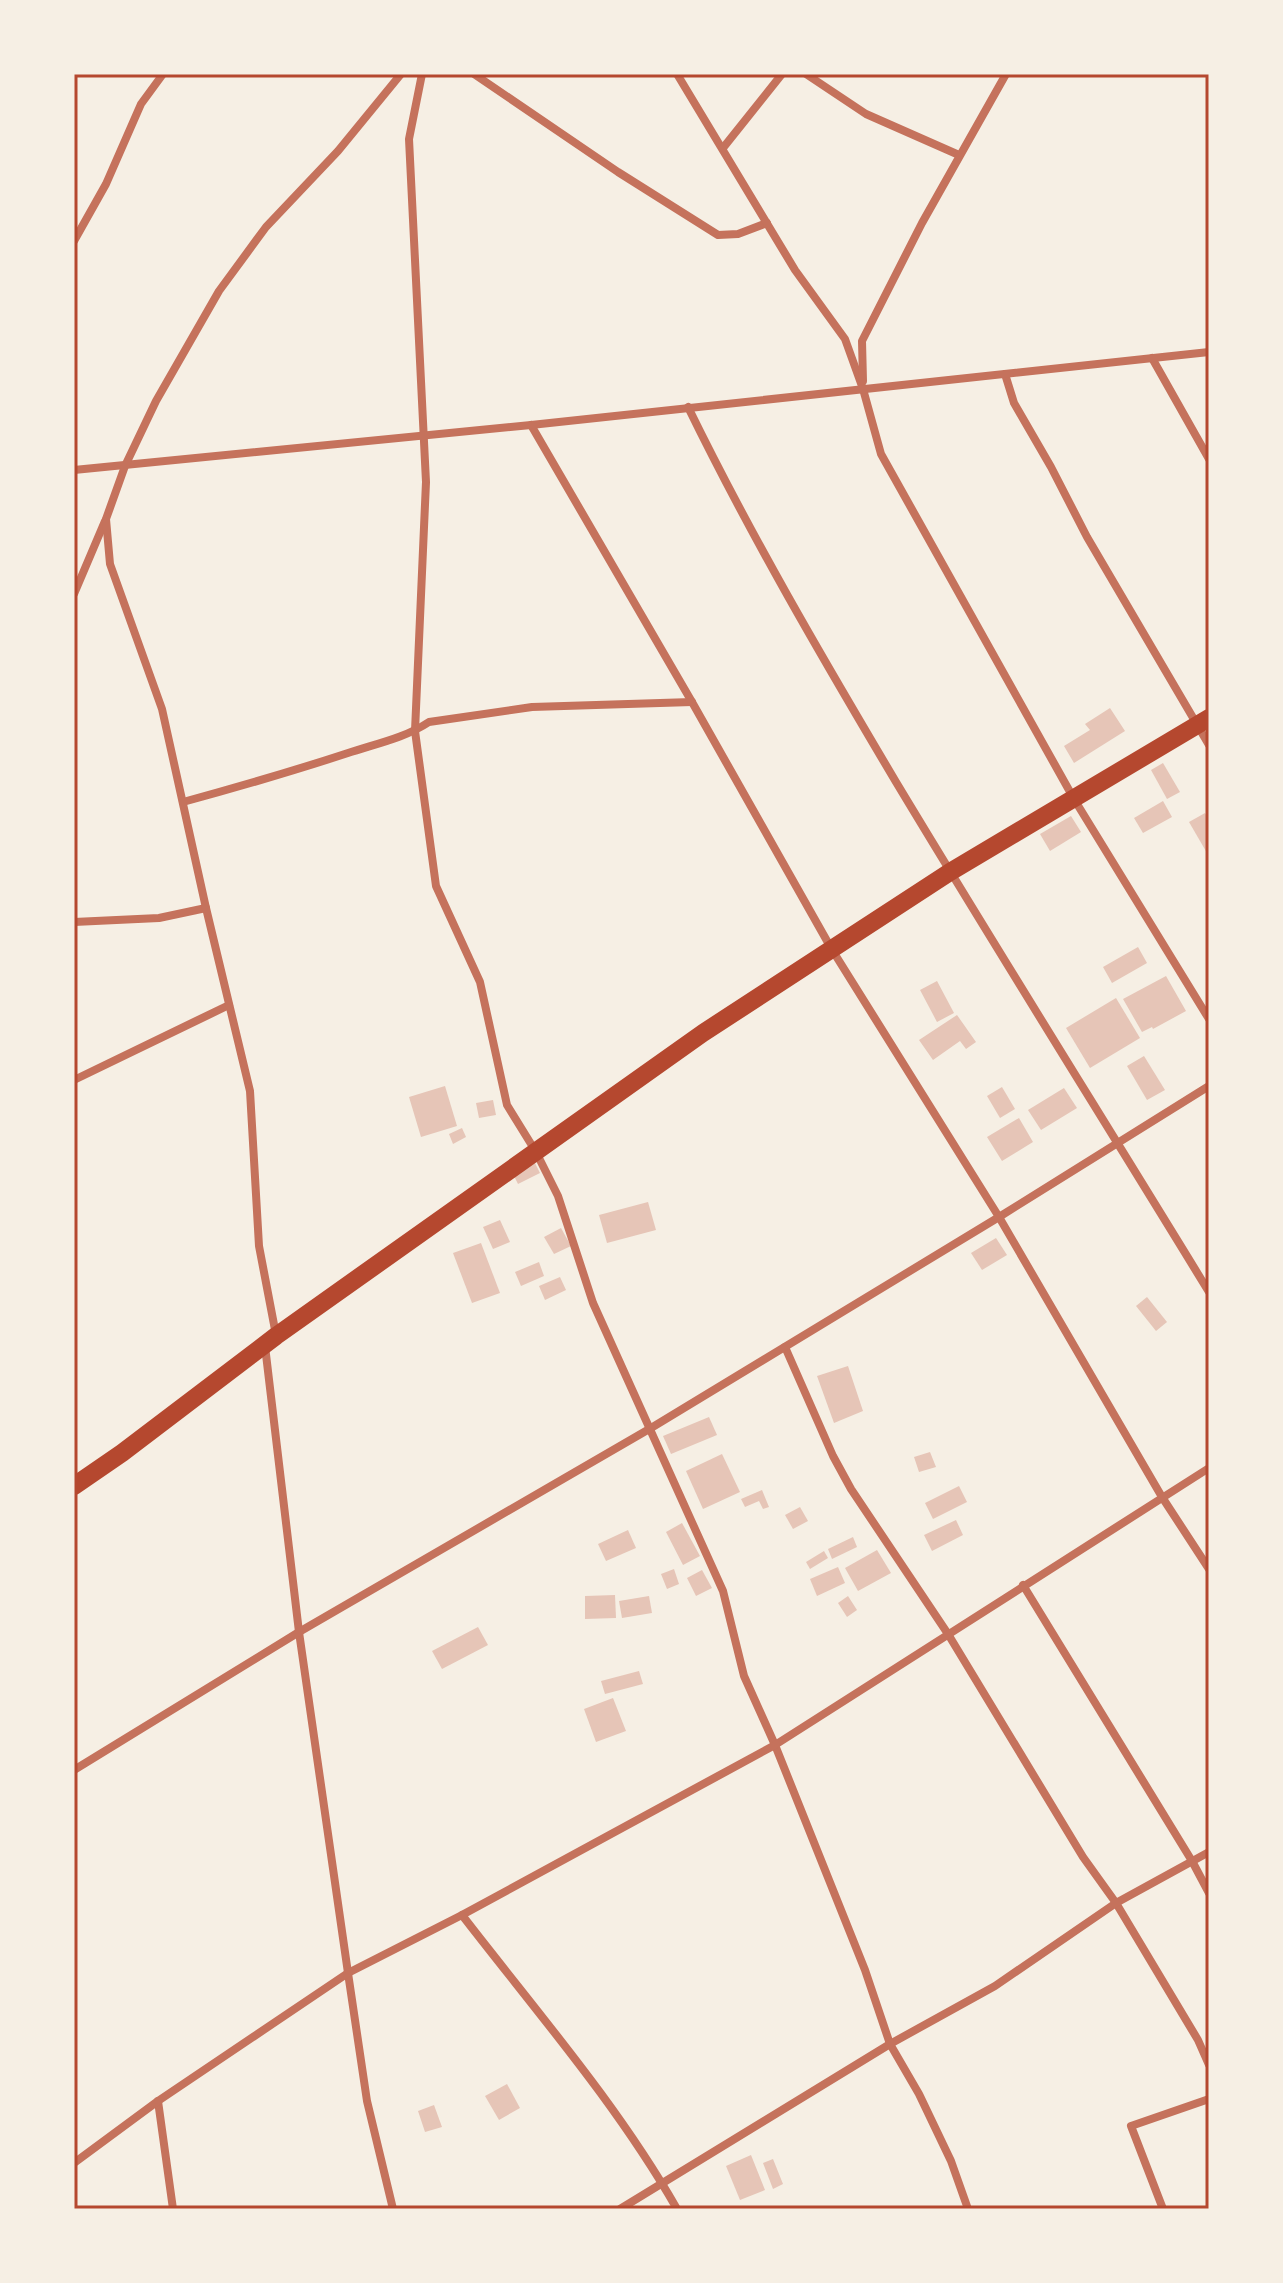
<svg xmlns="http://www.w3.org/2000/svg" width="1283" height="2283" font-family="'Open Sans',sans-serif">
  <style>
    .building { fill: #e6c5b7 }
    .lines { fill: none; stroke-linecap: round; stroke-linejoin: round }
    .minor { stroke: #c5725c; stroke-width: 8 }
    .primary { stroke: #b5482f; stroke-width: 18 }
    .neatline { fill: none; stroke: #b5482f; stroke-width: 3 }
  </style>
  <rect width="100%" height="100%" fill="#f6efe4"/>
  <g class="building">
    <polygon points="1110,708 1125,731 1074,763 1064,746 1090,730 1085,724"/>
    <polygon points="1163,763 1180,792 1167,799 1151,770"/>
    <polygon points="1163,801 1172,817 1143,833 1134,818"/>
    <polygon points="1205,813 1209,820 1209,851 1207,853 1189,822"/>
    <polygon points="1071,816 1081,832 1050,851 1040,834"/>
    <polygon points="1138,947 1147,963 1112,983 1103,967"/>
    <polygon points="1166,976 1186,1011 1153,1029 1152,1027 1142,1032 1123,999"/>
    <polygon points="937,981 954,1013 937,1022 920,990"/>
    <polygon points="1116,998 1140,1038 1090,1068 1066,1028"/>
    <polygon points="957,1015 976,1042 966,1049 960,1041 933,1060 919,1040"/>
    <polygon points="1144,1056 1165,1090 1147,1100 1127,1066"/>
    <polygon points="445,1086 457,1126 421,1137 409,1097"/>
    <polygon points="1002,1087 1015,1109 1000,1118 987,1096"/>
    <polygon points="1064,1088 1077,1108 1041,1130 1028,1110"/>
    <polygon points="493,1100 496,1115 479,1118 476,1103"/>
    <polygon points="1019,1118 1033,1142 1002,1161 987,1137"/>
    <polygon points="462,1128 466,1137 453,1144 449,1134"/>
    <polygon points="535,1163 540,1173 518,1184 513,1174"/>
    <polygon points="648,1202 656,1230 607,1243 599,1215"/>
    <polygon points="500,1220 510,1242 493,1249 483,1227"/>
    <polygon points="561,1228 571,1246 554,1254 544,1237"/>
    <polygon points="996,1238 1007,1255 982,1270 971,1253"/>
    <polygon points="481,1243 500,1293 472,1303 453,1253"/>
    <polygon points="539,1262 544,1276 521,1286 515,1272"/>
    <polygon points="560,1277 566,1290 545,1300 539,1286"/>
    <polygon points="1147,1297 1167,1322 1156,1331 1136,1306"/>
    <polygon points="848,1366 863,1411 834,1423 817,1376"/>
    <polygon points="709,1417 717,1435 671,1454 663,1436"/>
    <polygon points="930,1452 936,1467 919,1472 914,1457"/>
    <polygon points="722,1454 740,1492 703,1509 686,1471"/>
    <polygon points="959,1486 967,1502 933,1519 925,1503"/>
    <polygon points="762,1490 769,1507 763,1509 759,1501 745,1507 741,1499"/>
    <polygon points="800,1507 808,1521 793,1529 785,1515"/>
    <polygon points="956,1520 963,1535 932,1551 924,1535"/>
    <polygon points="682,1523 700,1556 683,1565 666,1532"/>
    <polygon points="628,1530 636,1548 606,1561 598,1544"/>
    <polygon points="853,1537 857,1547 832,1559 828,1549"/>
    <polygon points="877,1550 891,1573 858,1591 845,1568"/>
    <polygon points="824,1551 828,1558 810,1569 806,1562"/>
    <polygon points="838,1567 845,1583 817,1596 810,1579"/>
    <polygon points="674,1569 679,1584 667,1589 661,1574"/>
    <polygon points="702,1570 712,1588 696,1596 687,1578"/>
    <polygon points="615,1595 616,1618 585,1619 585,1596"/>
    <polygon points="649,1596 652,1613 622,1618 619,1601"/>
    <polygon points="848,1596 857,1610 847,1617 838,1603"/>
    <polygon points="478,1627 488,1645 442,1669 432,1651"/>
    <polygon points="639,1671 643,1684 605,1694 601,1681"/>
    <polygon points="613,1698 626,1731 596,1742 584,1709"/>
    <polygon points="507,2084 520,2108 499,2120 485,2096"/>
    <polygon points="434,2105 442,2127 425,2132 418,2111"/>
    <polygon points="751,2155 765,2190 740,2200 726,2166"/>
    <polygon points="773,2159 783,2184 773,2189 763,2163"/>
  </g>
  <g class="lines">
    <g class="minor">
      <polyline points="422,74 409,139 426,482 415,731 436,886 480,982 507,1105 536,1152 558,1196 593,1303 723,1591 744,1676 775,1745 865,1970 890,2044 919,2094 951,2161 968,2209"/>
      <polyline points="474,74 618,172 718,235 738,234 767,223"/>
      <polyline points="677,74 795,270 845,339 863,389 881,454 1074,799 1209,1019"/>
      <polyline points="806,74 866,114 959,155"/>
      <polyline points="723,148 782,74"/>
      <polyline points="74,241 106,184 141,104 163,74"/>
      <polyline points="1152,358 1209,459"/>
      <polyline points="1005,374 1014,403 1051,467 1087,537 1209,745"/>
      <polyline points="863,381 862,341 922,223 1006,74"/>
      <path d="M688,407C751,536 823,659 896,782C999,953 1105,1122 1209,1292"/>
      <polyline points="531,425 692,702 831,948 999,1217 1162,1497 1209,1569"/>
      <polyline points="74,470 531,425 1209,352"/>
      <polyline points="74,594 105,521"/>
      <path d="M183,802C238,787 293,771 348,753C375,744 405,738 429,722L532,707L692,702"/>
      <polyline points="74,922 159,918 206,908"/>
      <polyline points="74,1080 229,1005"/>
      <polyline points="276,1335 259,1246 250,1091 206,908 162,709 110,564 106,519 125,466 156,401 219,291 266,227 338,151 401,74"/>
      <polyline points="265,1346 299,1632 348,1973 367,2101 393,2209"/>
      <polyline points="785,1347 833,1456 851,1489 948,1634 1083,1857 1116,1903 1198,2040 1209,2065"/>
      <polyline points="1023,1585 1192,1861 1209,1893"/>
      <polyline points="74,1770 299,1632 651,1428 999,1217 1209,1086"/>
      <path d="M462,1915C536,2011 617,2104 677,2209"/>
      <polyline points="158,2101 173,2209"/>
      <polyline points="74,2163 158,2101 348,1973 462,1915 775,1745 1209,1468"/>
      <polyline points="620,2209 890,2044 995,1986 1116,1903 1209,1852"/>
      <polyline points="1163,2209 1131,2126 1209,2099"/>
    </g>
    <polyline class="primary" points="74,1486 122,1453 276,1336 703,1033 950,872 1209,718"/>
  </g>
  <rect width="1283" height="2283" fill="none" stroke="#f6efe4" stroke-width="152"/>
  <rect x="76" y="76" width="1131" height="2131" class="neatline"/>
</svg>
